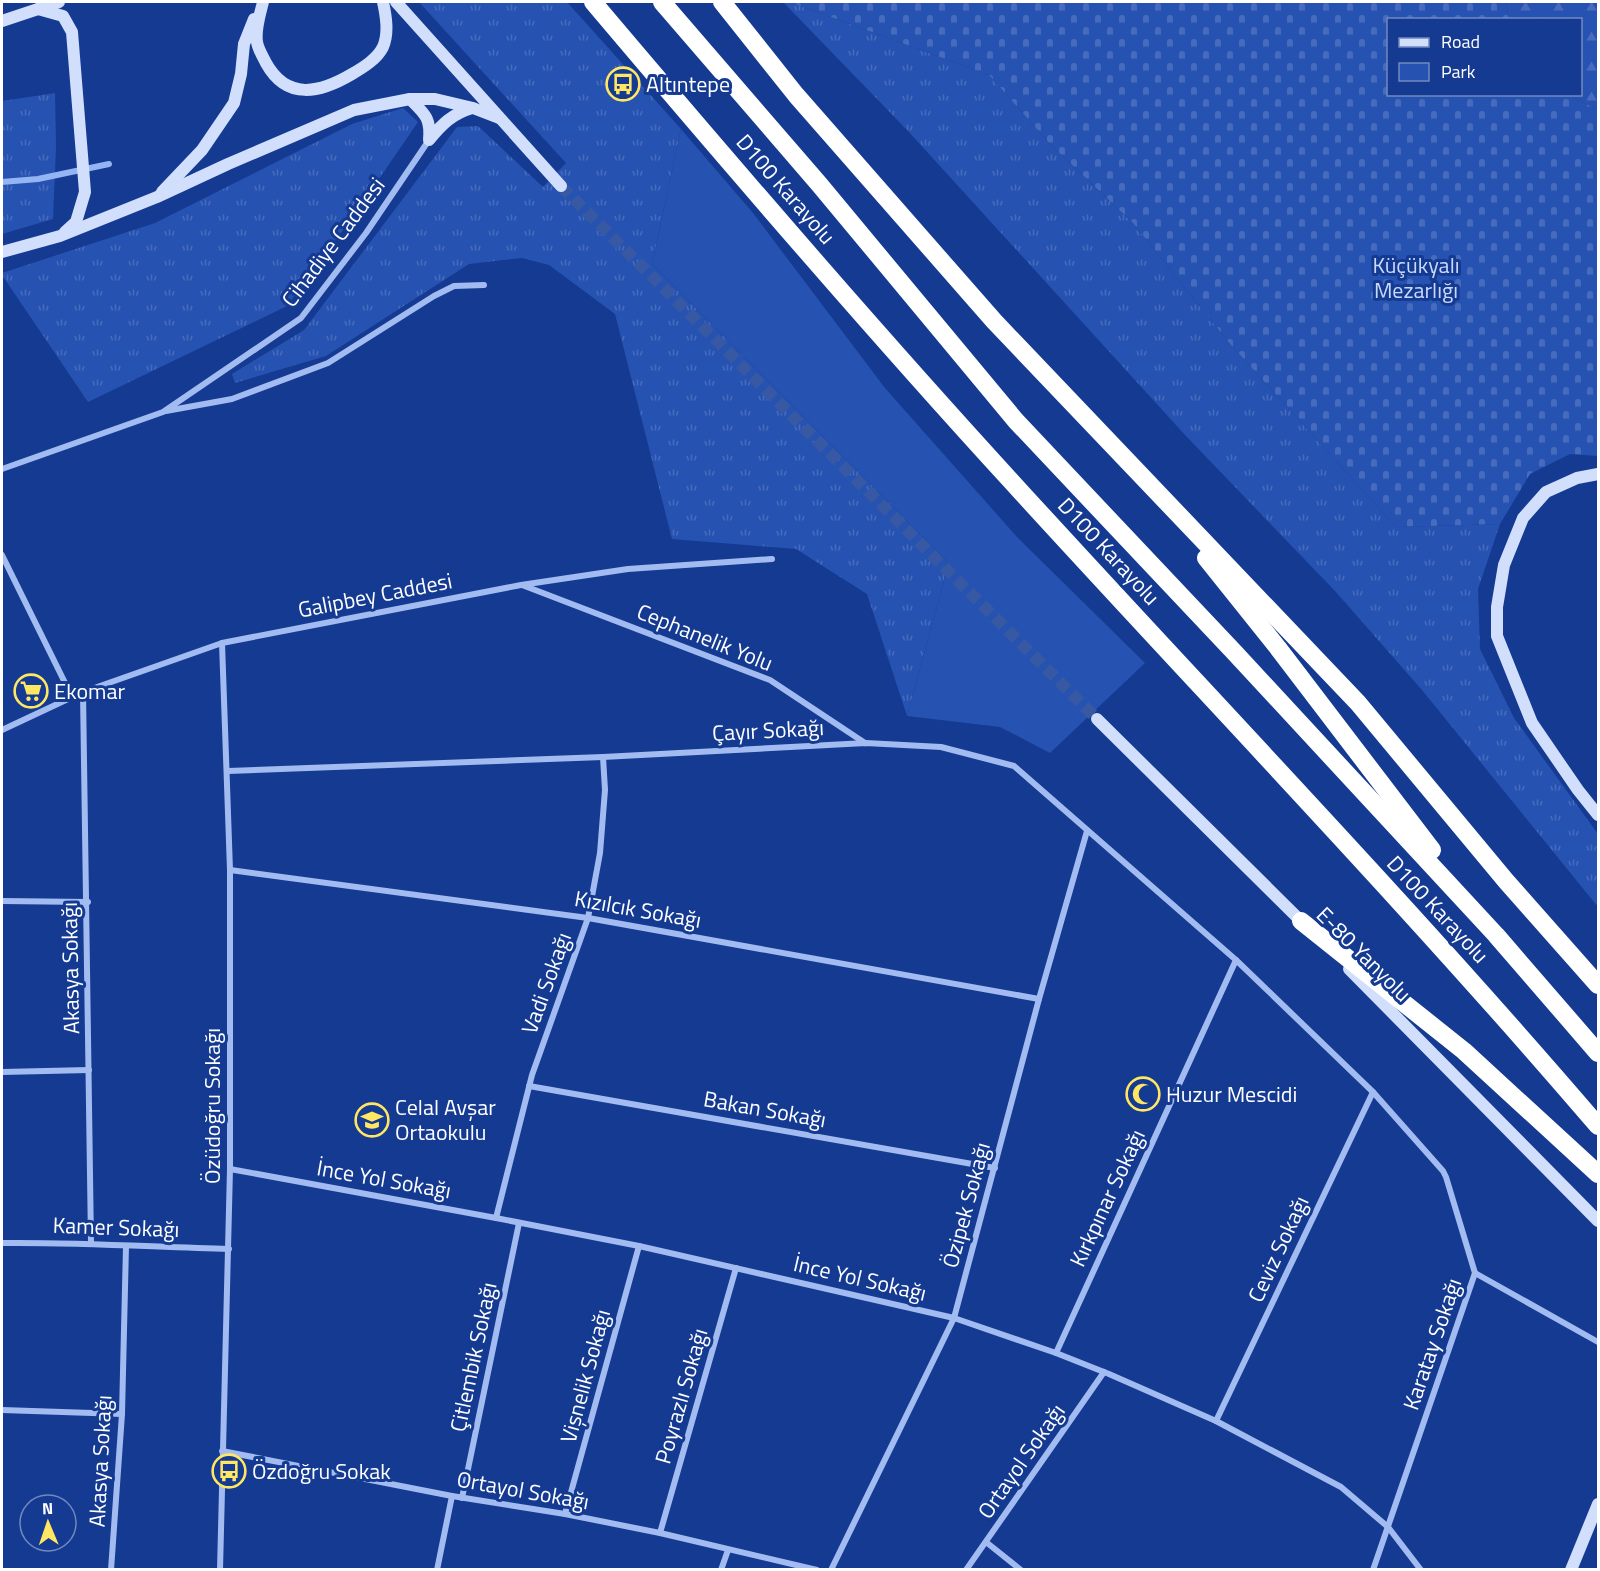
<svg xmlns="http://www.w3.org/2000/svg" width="1600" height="1571" font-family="'Titillium Web',sans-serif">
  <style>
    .grass { fill: url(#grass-tufts) }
    .forest { fill: url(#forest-firs) }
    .cemetery { fill: url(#cemetery-stones) }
    .park { fill: #2652b1 }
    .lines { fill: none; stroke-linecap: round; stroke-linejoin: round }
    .stream { stroke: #94b4f4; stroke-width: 6 }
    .secondary-tunnel { stroke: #3758a2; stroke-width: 12; stroke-dasharray: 12 6; stroke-linecap: butt }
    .street { stroke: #a2bbf1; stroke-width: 6 }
    .secondary { stroke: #d1defc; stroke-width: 12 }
    .highway { stroke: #fff; stroke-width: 18 }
    .labels { text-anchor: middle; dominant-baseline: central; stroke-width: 6; stroke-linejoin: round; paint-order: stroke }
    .poi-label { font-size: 22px; fill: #fff; stroke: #143a92; text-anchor: start }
    .street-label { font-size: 22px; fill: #fff; stroke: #143a92 }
    .park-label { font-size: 22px; fill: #c9d9fc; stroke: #143a92 }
  </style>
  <defs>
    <pattern id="grass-tufts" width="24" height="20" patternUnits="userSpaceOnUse" patternTransform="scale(1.5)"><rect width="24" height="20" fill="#2652b1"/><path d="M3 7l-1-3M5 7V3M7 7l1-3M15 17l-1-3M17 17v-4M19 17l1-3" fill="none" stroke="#476cbd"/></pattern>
    <pattern id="forest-firs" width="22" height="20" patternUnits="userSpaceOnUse" patternTransform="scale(1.5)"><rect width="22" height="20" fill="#2652b1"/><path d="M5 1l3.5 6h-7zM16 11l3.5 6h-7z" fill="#476cbd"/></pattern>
    <pattern id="cemetery-stones" width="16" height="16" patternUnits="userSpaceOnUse" patternTransform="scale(1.5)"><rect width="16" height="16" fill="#2652b1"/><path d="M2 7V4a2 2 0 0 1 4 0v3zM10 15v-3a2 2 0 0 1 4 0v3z" fill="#476cbd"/></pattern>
  </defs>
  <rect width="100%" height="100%" fill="#143a92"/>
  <g class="grass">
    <polygon points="419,2 567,2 681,129 652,264 947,561 943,585 907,716 867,594 796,549 672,539 615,314 549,265 522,258 469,264 326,356 235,383 232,374 304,330 457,127 478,126 543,187 566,163"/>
    <polygon points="783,2 790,2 989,75 1050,144 1133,223 1231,345 1396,527 1500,524 1478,589 1480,649 1514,718 1598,834 1598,907 1422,690 1335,591 1186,436 908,131"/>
    <polygon points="55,93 56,147 53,219 2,234 2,101"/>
    <polygon points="403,108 418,122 357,211 287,306 88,402 2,275 2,273 155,223 352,124"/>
  </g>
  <polygon class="forest" points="1506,2 1598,2 1598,110 1569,95 1580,94 1580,20 1509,19"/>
  <polygon class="cemetery" points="790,2 1506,2 1509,19 1388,20 1388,94 1569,95 1598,110 1598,456 1570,454 1530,474 1500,524 1396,527 1231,345 1133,223 1050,144 989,75"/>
  <polygon class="park" points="681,129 753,213 885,388 1017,537 1145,663 1050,753 1000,727 907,716 943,585 947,561 652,264"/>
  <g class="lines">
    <polyline class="stream" points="2,182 38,179 109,164"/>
    <polyline class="secondary-tunnel" points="561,186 1097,719"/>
    <g class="street">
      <polyline points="166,411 232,399 328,363 434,296 454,286 484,285"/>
      <polyline points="2,469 163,412 301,318 366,233 429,140"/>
      <polyline points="2,555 72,697"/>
      <polyline points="522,585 770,680 865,743"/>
      <polyline points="83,692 91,1243"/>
      <polyline points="2,730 83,692 222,643 521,585 628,569 772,559"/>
      <polyline points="228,771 603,757 866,743 941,747 1014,766 1236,960 1373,1092 1443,1171 1446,1177 1475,1273 1373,1570"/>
      <polyline points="230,870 588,918 1039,999"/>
      <polyline points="2,901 88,902"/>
      <polyline points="2,1072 89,1070"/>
      <polyline points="529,1086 995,1168"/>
      <polyline points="230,1169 496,1218 639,1246 954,1318 1056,1353 1109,1374 1216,1421 1341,1487 1388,1527 1421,1570"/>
      <polyline points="496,1218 532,1075 588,918 600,853 605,790 603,757"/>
      <path d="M2,1243C77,1242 153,1247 229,1249"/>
      <polyline points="1475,1273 1598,1342"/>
      <polyline points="1056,1353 1236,960"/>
      <polyline points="2,1410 122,1414"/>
      <polyline points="1216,1421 1373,1092"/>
      <polyline points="222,1451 452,1496 565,1514 660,1533 817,1570"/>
      <polyline points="462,1498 519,1223"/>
      <polyline points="565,1514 639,1246"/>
      <polyline points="660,1533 736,1268"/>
      <polyline points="986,1542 1021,1570"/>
      <polyline points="111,1570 122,1414 126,1246"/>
      <polyline points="220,1570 230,1169 230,870 222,643"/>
      <polyline points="437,1570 452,1496"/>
      <polyline points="721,1570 728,1550"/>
      <polyline points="831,1570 954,1318 1039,999 1087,831"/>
      <polyline points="966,1570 1104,1372"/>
    </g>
    <g class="secondary">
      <path d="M263,2C260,15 255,29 257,42C258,49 263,57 266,63C287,101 320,93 352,74C364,67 377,59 383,47C389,33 386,16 383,2"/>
      <polyline points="396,2 561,186"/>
      <polyline points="38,9 63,16 72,32 85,192 76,222 65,232"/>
      <polyline points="2,21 59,2"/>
      <path d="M410,99C425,114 431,118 429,140C442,124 452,114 472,108"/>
      <polyline points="162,192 202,150 234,103 241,74 244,44 254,19"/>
      <polyline points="2,252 60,236 157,197 228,164 354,110 410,99 435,99 473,108 499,118"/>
      <polyline points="1598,474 1577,478 1546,492 1523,518 1504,565 1497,607 1497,636 1532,723 1578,790 1598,815"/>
      <polyline points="1097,719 1305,925"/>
      <polyline points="1349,969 1598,1221"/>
      <polyline points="1571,1570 1598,1504"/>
    </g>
    <g class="highway">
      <path d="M593,2C730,164 868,325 1011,481C1207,696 1409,905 1598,1126"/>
      <polyline points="662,2 819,184 1016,421 1235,653 1496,935 1598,1053"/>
      <polyline points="722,2 796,95 994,321 1358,703 1506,881 1598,985"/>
      <polyline points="1206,558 1278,648 1432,850"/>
      <polyline points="1301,921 1464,1051 1598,1174"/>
    </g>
  </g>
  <defs>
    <g id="bus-ring" transform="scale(1.725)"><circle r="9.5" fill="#143a92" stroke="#ffe763" stroke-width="1.5"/><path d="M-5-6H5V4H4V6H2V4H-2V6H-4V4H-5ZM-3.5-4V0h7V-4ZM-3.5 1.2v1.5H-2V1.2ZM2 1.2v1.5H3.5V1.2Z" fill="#ffe763"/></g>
    <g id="supermarket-ring" transform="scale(1.725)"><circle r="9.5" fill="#143a92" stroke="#ffe763" stroke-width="1.5"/><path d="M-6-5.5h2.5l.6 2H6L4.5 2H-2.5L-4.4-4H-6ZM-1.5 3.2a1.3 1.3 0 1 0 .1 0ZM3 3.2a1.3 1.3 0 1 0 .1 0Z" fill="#ffe763"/></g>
    <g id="mosque-ring" transform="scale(1.725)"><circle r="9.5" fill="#143a92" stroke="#ffe763" stroke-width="1.5"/><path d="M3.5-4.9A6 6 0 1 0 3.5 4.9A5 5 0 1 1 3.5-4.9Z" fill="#ffe763"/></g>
    <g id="school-ring" transform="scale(1.725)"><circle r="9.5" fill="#143a92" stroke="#ffe763" stroke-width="1.5"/><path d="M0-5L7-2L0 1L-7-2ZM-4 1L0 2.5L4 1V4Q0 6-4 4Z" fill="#ffe763"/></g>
  </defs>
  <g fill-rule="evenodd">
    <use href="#bus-ring" x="623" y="84"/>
    <use href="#supermarket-ring" x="31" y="691"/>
    <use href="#mosque-ring" x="1143" y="1094"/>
    <use href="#school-ring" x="372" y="1120"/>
    <use href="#bus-ring" x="229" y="1471"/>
  </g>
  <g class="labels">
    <g class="poi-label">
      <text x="646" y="84">Altıntepe</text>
      <text x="54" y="691">Ekomar</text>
      <text x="1166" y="1094">Huzur Mescidi</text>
      <text x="395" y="1107">Celal Avşar<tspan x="395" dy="25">Ortaokulu</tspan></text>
      <text x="252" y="1471">Özdoğru Sokak</text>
    </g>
    <g class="street-label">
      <text transform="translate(786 189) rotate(49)">D100 Karayolu</text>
      <text transform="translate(333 242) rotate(-53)">Cihadiye Caddesi</text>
      <text transform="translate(1109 551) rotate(47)">D100 Karayolu</text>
      <text transform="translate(375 595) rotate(-11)">Galipbey Caddesi</text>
      <text transform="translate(705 637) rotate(22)">Cephanelik Yolu</text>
      <text transform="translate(768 730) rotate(-3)">Çayır Sokağı</text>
      <text transform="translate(638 909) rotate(10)">Kızılcık Sokağı</text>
      <text transform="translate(1438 909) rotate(47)">D100 Karayolu</text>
      <text transform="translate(1364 954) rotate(45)">E-80 Yanyolu</text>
      <text transform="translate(70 968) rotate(-91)">Akasya Sokağı</text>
      <text transform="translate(546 983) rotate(-70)">Vadi Sokağı</text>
      <text transform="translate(212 1106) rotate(-90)">Özüdoğru Sokağı</text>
      <text transform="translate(765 1109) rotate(10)">Bakan Sokağı</text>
      <text transform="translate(384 1179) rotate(10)">İnce Yol Sokağı</text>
      <text transform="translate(1107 1198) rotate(-65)">Kırkpınar Sokağı</text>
      <text transform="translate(966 1205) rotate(-75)">Özipek Sokağı</text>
      <text transform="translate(116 1227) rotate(2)">Kamer Sokağı</text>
      <text transform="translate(1278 1249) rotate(-65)">Ceviz Sokağı</text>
      <text transform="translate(860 1278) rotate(13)">İnce Yol Sokağı</text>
      <text transform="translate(1432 1344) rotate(-71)">Karatay Sokağı</text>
      <text transform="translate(473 1357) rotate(-78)">Çitlembik Sokağı</text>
      <text transform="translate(585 1376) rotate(-75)">Vişnelik Sokağı</text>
      <text transform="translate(681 1396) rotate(-74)">Poyrazlı Sokağı</text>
      <text transform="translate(100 1461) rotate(-87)">Akasya Sokağı</text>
      <text transform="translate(1021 1461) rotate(-55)">Ortayol Sokağı</text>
      <text transform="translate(523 1490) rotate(10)">Ortayol Sokağı</text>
    </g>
    <g class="park-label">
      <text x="1416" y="265">Küçükyalı<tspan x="1416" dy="25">Mezarlığı</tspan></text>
    </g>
  </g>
  <rect width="1600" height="1571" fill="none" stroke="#ffffff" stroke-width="6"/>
  <rect x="1387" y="18" width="195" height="78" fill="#143a92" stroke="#7289be" stroke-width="1.5"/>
  <rect x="1399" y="38" width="30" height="9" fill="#d1defc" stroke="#7289be" stroke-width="1.5"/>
  <text x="1441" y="48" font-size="18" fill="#ffffff">Road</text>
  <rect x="1399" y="63" width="30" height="18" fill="#2652b1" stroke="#7289be" stroke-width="1.5"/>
  <text x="1441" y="78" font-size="18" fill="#ffffff">Park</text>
  <g transform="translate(48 1523) rotate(358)"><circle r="28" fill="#143a92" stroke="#7289be" stroke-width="1.5"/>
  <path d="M0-4.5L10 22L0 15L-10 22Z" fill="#ffe763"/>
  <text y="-9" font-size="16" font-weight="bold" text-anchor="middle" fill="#ffffff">N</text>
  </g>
</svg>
